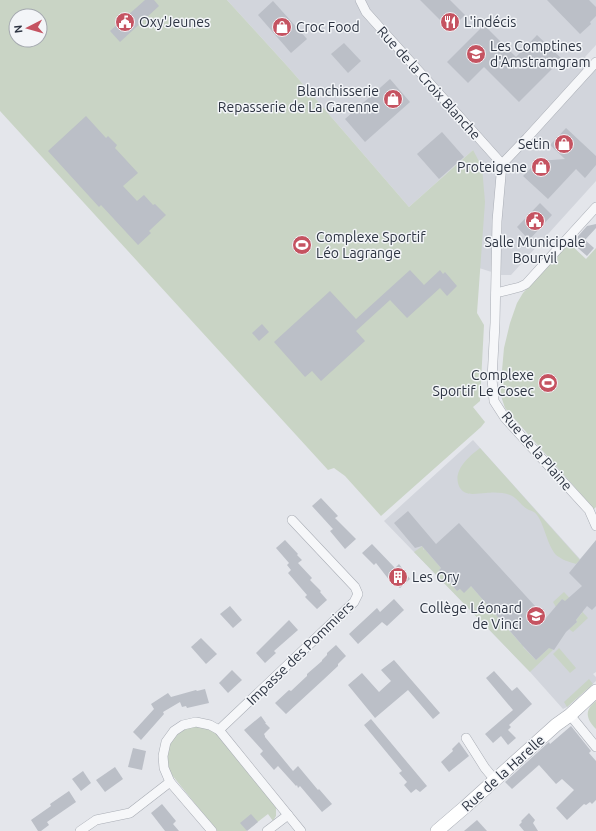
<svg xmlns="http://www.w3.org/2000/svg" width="596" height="831" font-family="Ubuntu,sans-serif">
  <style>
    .built { fill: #d2d5dc }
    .green { fill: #c9d4c5; fill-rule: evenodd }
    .building { fill: #bbbfc7 }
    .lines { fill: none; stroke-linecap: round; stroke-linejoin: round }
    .street-casing { stroke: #a9adb5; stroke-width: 10 }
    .secondary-casing { stroke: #a9adb5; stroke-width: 14 }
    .street { stroke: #f6f7f9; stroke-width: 9 }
    .secondary { stroke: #fff; stroke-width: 13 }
    .labels { text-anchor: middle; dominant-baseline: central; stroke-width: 3; stroke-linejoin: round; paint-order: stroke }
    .poi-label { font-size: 14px; fill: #2d3442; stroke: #f3f5f8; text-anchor: start }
    .street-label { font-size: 14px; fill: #2d3442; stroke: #f3f5f8 }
  </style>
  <rect width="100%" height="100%" fill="#e4e6eb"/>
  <g class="built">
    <polygon points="227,0 596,0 596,45 585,57 596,69 596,181 511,275 501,275 479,268 473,150 409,207 289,68"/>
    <polygon points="473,440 580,559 594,543 596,545 596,672 593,674 596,677 596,681 567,707 563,709 530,672 384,521"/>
  </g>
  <g class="green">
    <path d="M0,0H227L289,68L409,207L473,150L482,167L485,202L477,313L484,325L480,401L473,407L485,422L481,427L381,516L345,476L334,468L328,470L0,111ZM16,16H40V40H16Z"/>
    <polygon points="569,243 586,259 596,248 596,507 594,509 505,408 500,393 504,348 510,323 517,303 523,293"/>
    <path d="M480,448L580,560L576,564C571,562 564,561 559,557C548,551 545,525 537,515C535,512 532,511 529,510C523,507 520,502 515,498C508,492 494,492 486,493C477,493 466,497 460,488C451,472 468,457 480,448Z"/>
    <polygon points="424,545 423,550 427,547 427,552 441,568 439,570 457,591 460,589 471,586 521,644 529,640 523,647 536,660 550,647 553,650 530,672 414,552"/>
    <polygon points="564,592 588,618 573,632 569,629 577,622 576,620 582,613 562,599 556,607 553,602"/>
    <polygon points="559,648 576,668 570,673 553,654"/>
    <polygon points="589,679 593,684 567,707 564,702"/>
    <path d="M596,701V729C586,719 584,710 596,701Z"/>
    <polygon points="194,726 210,729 218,735 276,806 276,816 273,821 268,814 246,831 217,831 172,775 168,769 166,762 170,740 179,731"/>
  </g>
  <g class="building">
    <polygon points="145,0 154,0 159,6 120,42 110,31"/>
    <polygon points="420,0 450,0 465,15 450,30"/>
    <polygon points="547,0 589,0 596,7 596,16 590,22 591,24 580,34"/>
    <polygon points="273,1 307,39 291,53 258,15"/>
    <polygon points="484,25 516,57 537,35 562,59 519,102 484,67 468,83 447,62"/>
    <polygon points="344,43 361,61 348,73 331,54"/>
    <polygon points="390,79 410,102 365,142 345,119"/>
    <polygon points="86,116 106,138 108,136 117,145 115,148 138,173 123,186 137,201 144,195 153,205 155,204 166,215 149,231 151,233 138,245 101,205 99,207 48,151"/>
    <polygon points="566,128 596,156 596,165 585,178 576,169 548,199 523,176 538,161 565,159 550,145"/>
    <polygon points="442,132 464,157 439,179 417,154"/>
    <polygon points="540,203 552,215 529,240 517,227"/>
    <polygon points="596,224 596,228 585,240 594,248 587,256 572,243 587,226"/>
    <polygon points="410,270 424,285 440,270 443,274 445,272 457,286 447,296 440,288 407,318 390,300 356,331 365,341 321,381 312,371 305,377 274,342 330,291 356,319"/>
    <polygon points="262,324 269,332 259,341 252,333"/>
    <polygon points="321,498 338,516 335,518 356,539 345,549 330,531 333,529 312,506"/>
    <polygon points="408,511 436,544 459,523 546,618 562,599 565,601 582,586 569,573 596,540 596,606 592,610 587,606 576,620 577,622 566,632 554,650 549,648 536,660 523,646 471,586 464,593 460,589 457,591 439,570 441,568 422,546 415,548 394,523"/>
    <polygon points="285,540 298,554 297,555 302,560 298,563 312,578 310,580 321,591 320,592 327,600 317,609 305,597 307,595 288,573 291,570 287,565 289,563 276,548"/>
    <polygon points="372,544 395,568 399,564 410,579 400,588 390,581 376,563 374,565 362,553"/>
    <polygon points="394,599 404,610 387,626 382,622 358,644 349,634 377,608 380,612"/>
    <polygon points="230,606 242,620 233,628 220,614"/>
    <polygon points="289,620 298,630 274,651 276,653 265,663 256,653"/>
    <polygon points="201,638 217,654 206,664 191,647"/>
    <polygon points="336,645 346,656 338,664 338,666 323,680 286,714 275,703 289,690 291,691 307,676 307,674 322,661 322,660 327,655 327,653"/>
    <polygon points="394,660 440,713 433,719 408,690 375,718 348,685 362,673 379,692 391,681 381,670"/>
    <polygon points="232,670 242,680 228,693 219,683"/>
    <polygon points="494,671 512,691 517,687 532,704 509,725 511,727 508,730 516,738 508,745 501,736 493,743 485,734 513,710 486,678"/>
    <polygon points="205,689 209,703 187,708 186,706 182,707 180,702 163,712 164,714 141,740 133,732 154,709 151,704 168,693 171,697 196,690 197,691"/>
    <polygon points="261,716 266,723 265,723 270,728 264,734 265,736 265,737 293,771 298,766 318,790 319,789 332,804 322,812 300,786 298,788 297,785 296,786 278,766 274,770 260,754 263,751 244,730"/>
    <polygon points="371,719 427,786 420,792 416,789 411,793 404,785 407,782 399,773 402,771 364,725"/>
    <polygon points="571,726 591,751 589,753 596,761 596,800 592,804 590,802 586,805 584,804 567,820 556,808 574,790 562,779 556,784 539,765 512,789 505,782 549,742 550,744"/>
    <polygon points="459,742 469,756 449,772 441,762 453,751 452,749"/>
    <polygon points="133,748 146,751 142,770 128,767"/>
    <polygon points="115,767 123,779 105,792 96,780"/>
    <polygon points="83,771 91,783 81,791 72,779"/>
    <polygon points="69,791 76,802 47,822 49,825 41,831 38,831 31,820 51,806 50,804"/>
    <polygon points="162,804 176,821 173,824 179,831 165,831 151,813"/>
    <polygon points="529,813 535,820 533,823 538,831 524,831 519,825 522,822 521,821"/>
    <polygon points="251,814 258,822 247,831 240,823"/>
    <polygon points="477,820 487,831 464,831"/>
  </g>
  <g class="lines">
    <g class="street-casing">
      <g id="street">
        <polyline points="360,0 366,12 502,164"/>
        <polyline points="596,62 527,138 502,164 497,221 495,323 492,379 494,401 505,418 589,510 596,526"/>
        <polyline points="496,293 520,287 526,284 596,207"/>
        <polyline points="570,715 596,747"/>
        <polyline points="219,730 354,602 358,594 355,587 292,520"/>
        <polyline points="466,738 485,768 495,780"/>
        <polyline points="80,831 96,820 130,813 170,782"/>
        <polyline points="212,831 170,782 164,768 163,756 166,742 174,731 183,725 196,722 210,725 219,730 301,831"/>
        <polyline points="267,831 288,815"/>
      </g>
    </g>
    <g class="secondary-casing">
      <polyline id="secondary" points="437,831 465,807 556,725 570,715 596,691"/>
    </g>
    <use href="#street" class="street"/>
    <use href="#secondary" class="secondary"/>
  </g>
  <defs>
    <g id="civic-disc" transform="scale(1)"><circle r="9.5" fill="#c55361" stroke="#f3f5f8"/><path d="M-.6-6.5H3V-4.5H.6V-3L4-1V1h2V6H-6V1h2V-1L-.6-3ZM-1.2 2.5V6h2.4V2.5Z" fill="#fff"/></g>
    <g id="restaurant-disc" transform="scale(1)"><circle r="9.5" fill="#c55361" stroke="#f3f5f8"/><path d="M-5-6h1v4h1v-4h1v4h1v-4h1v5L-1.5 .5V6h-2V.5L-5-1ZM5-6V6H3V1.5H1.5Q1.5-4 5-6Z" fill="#fff"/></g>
    <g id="shop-disc" transform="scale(1)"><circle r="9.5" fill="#c55361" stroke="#f3f5f8"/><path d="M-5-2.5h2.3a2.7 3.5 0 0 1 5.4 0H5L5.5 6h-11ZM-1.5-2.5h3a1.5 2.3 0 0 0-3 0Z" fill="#fff"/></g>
    <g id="school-disc" transform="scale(1)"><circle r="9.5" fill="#c55361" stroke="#f3f5f8"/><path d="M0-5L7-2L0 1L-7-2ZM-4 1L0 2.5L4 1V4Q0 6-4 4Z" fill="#fff"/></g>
    <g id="stadium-disc" transform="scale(1)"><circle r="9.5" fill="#c55361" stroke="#f3f5f8"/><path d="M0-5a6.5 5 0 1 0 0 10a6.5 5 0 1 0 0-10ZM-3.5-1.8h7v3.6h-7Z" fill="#fff"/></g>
    <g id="building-disc" transform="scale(1)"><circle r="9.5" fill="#c55361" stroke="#f3f5f8"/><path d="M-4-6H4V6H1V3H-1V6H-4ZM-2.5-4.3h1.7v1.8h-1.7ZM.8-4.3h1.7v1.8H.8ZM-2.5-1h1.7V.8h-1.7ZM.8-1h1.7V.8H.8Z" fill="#fff"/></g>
  </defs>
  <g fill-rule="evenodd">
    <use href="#civic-disc" x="125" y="22"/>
    <use href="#restaurant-disc" x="450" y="22"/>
    <use href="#shop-disc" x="282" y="27"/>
    <use href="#school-disc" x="476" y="54"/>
    <use href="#shop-disc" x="393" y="99"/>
    <use href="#shop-disc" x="564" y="144"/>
    <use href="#shop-disc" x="541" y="167"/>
    <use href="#civic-disc" x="535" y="221"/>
    <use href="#stadium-disc" x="302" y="245"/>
    <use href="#stadium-disc" x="548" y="383"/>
    <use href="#building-disc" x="398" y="577"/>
    <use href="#school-disc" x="536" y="616"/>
  </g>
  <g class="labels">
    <g class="poi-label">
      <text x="139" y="22">Oxy'Jeunes</text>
      <text x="464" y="22">L'indécis</text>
      <text x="296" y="27">Croc Food</text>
      <text x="490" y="46">Les Comptines<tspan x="490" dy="16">d'Amstramgram</tspan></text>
      <text x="379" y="91" text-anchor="end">Blanchisserie<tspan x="379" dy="16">Repasserie de La Garenne</tspan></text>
      <text x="550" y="144" text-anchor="end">Setin</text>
      <text x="527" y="167" text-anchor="end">Proteigene</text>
      <text x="316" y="237">Complexe Sportif<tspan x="316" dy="16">Léo Lagrange</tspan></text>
      <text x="535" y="242" text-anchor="middle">Salle Municipale<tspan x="535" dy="16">Bourvil</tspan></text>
      <text x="534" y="375" text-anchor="end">Complexe<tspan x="534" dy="16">Sportif Le Cosec</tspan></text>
      <text x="412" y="577">Les Ory</text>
      <text x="522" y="608" text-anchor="end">Collège Léonard<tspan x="522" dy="16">de Vinci</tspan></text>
    </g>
    <g class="street-label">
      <text transform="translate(429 83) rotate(48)">Rue de la Croix Blanche</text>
      <text transform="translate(537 451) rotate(49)">Rue de la Plaine</text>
      <text transform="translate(300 653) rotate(-44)">Impasse des Pommiers</text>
      <text transform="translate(503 773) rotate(-42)">Rue de la Harelle</text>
    </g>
  </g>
  <g transform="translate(28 28) rotate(264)"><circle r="19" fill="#f3f5f8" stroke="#a4a8af"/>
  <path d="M0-3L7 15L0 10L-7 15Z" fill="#c55361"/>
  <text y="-6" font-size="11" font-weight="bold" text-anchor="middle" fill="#2d3442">N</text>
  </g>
</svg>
